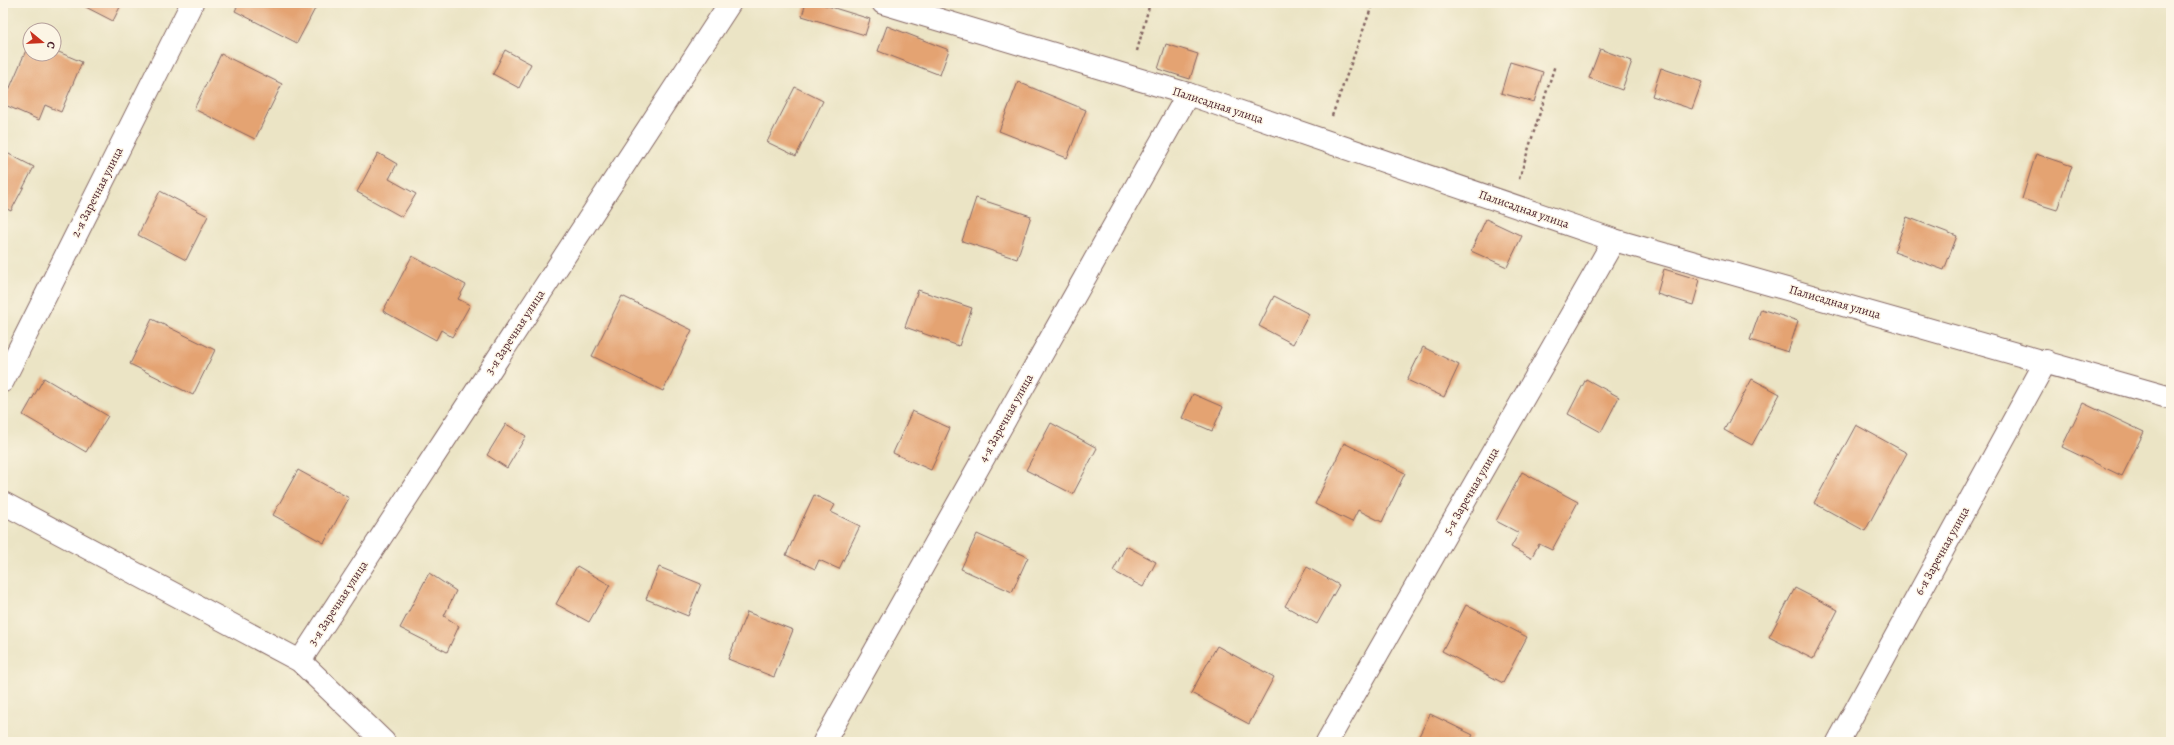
<svg xmlns="http://www.w3.org/2000/svg" width="2174" height="745" font-family="Alegreya,serif">
  <style>
    .building { fill: #e4a372 }
    .lines { fill: none; stroke-linecap: round; stroke-linejoin: round }
    .minor-casing { stroke: #826461; stroke-width: 24 }
    .path { stroke: #826461; stroke-width: 2.5; stroke-dasharray: 3 3; stroke-linecap: butt }
    .minor { stroke: #fff; stroke-width: 22 }
    .labels { text-anchor: middle; dominant-baseline: central; stroke-width: 3; stroke-linejoin: round; paint-order: stroke }
    .street-label { font-size: 12px; fill: #4a1f2b; stroke: #fcf5e5 }
  </style>
  <rect width="100%" height="100%" fill="#fcf5e5"/>
  <filter id="ink" filterUnits="userSpaceOnUse"><feTurbulence type="fractalNoise" baseFrequency=".025" numOctaves="2"/><feDisplacementMap in="SourceGraphic" scale="8" xChannelSelector="R" yChannelSelector="G"/><feConvolveMatrix kernelMatrix="1 2 1 2 8 2 1 2 1" color-interpolation-filters="sRGB"/></filter>
  <filter id="wash" filterUnits="userSpaceOnUse"><feTurbulence type="fractalNoise" baseFrequency=".012" numOctaves="4" result="noise"/><feDisplacementMap in="SourceGraphic" scale="16" xChannelSelector="R" yChannelSelector="G"/><feGaussianBlur stdDeviation="0.9" result="paint"/><feColorMatrix in="noise" values="0 0 0 0 0 0 0 0 0 0 0 0 0 0 0 0 0 1.4 0 .05"/><feComposite in="paint" operator="in"/></filter>
  <g filter="url(#wash)">
    <rect width="100%" height="100%" fill="#ebe4c5"/>
    <g id="blocks">
      <g class="building">
        <polygon points="78,3 122,3 113,21"/>
        <polygon points="239,3 318,3 297,43 235,11"/>
        <polygon points="806,3 818,3 870,19 865,35 802,16"/>
        <polygon points="887,26 949,50 940,75 878,51"/>
        <polygon points="30,41 30,54 54,54 54,50 82,62 61,112 45,105 39,120 3,104"/>
        <polygon points="1166,44 1198,54 1190,79 1158,69"/>
        <polygon points="1600,49 1632,61 1622,90 1589,78"/>
        <polygon points="505,50 531,64 519,88 493,74"/>
        <polygon points="221,54 282,84 255,139 194,109"/>
        <polygon points="1510,62 1543,72 1534,102 1501,93"/>
        <polygon points="1661,68 1702,82 1692,109 1652,96"/>
        <polygon points="1018,82 1086,110 1067,158 999,131"/>
        <polygon points="795,87 823,101 796,156 767,142"/>
        <polygon points="3,151 34,167 11,211 3,207"/>
        <polygon points="378,153 397,164 389,179 416,194 402,217 357,192"/>
        <polygon points="2036,154 2072,166 2057,210 2022,199"/>
        <polygon points="160,191 208,216 186,260 138,235"/>
        <polygon points="976,198 1031,216 1017,259 962,241"/>
        <polygon points="1907,217 1957,236 1944,270 1894,252"/>
        <polygon points="1486,219 1522,236 1507,267 1471,251"/>
        <polygon points="412,256 466,285 458,299 470,305 452,337 441,330 436,340 383,311"/>
        <polygon points="1664,269 1700,280 1693,305 1657,294"/>
        <polygon points="918,290 972,308 959,346 905,327"/>
        <polygon points="622,296 692,330 663,391 592,356"/>
        <polygon points="1274,296 1309,314 1293,344 1259,326"/>
        <polygon points="1761,309 1798,321 1788,352 1750,340"/>
        <polygon points="152,319 215,350 193,395 130,364"/>
        <polygon points="1423,347 1459,365 1444,397 1407,380"/>
        <polygon points="44,378 108,416 86,452 23,415"/>
        <polygon points="1586,379 1619,397 1601,432 1568,414"/>
        <polygon points="1752,379 1780,394 1752,445 1724,430"/>
        <polygon points="1193,394 1223,407 1212,431 1182,418"/>
        <polygon points="2083,403 2144,432 2122,476 2062,447"/>
        <polygon points="912,411 950,428 931,470 893,453"/>
        <polygon points="1051,423 1097,448 1073,494 1026,470"/>
        <polygon points="506,424 526,436 507,468 487,455"/>
        <polygon points="1856,425 1907,453 1865,531 1814,503"/>
        <polygon points="1344,443 1405,473 1382,522 1358,510 1352,522 1315,504"/>
        <polygon points="298,470 349,498 324,543 273,515"/>
        <polygon points="1522,472 1578,502 1552,550 1539,544 1531,558 1511,547 1519,533 1496,521"/>
        <polygon points="814,495 835,505 831,512 860,526 839,569 819,560 815,569 786,555"/>
        <polygon points="977,534 1028,557 1012,592 961,569"/>
        <polygon points="1126,546 1156,562 1143,587 1113,571"/>
        <polygon points="577,566 610,585 589,622 556,604"/>
        <polygon points="659,567 701,584 688,616 646,599"/>
        <polygon points="1307,567 1339,585 1317,624 1285,606"/>
        <polygon points="429,573 456,591 444,616 459,626 447,652 400,628"/>
        <polygon points="1795,588 1838,610 1813,659 1769,637"/>
        <polygon points="1466,605 1527,637 1503,683 1442,651"/>
        <polygon points="747,612 793,630 774,677 728,659"/>
        <polygon points="1217,646 1274,677 1249,724 1191,693"/>
        <polygon points="1430,714 1473,735 1469,742 1416,742"/>
      </g>
    </g>
  </g>
  <g filter="url(#ink)">
    <use href="#blocks" fill-opacity="0" stroke="#826461" stroke-width="1"/>
    <g class="lines">
      <g class="minor-casing">
        <g id="minor">
          <polyline points="883,3 1188,94 1614,240 2171,398"/>
          <polyline points="3,381 192,3"/>
          <polyline points="3,503 300,661 384,742"/>
          <polyline points="300,661 730,3"/>
          <polyline points="824,742 1188,94"/>
          <polyline points="1327,742 1614,240"/>
          <polyline points="1838,742 2046,361"/>
        </g>
      </g>
      <g class="path">
        <polyline points="1137,51 1150,3"/>
        <polyline points="1332,116 1373,3"/>
        <polyline points="1519,179 1555,65"/>
      </g>
      <use href="#minor" class="minor"/>
    </g>
  </g>
  <g class="labels">
    <g class="street-label">
      <text transform="translate(1218 105) rotate(18)">Палисадная улица</text>
      <text transform="translate(97 192) rotate(-63)">2-я Заречная улица</text>
      <text transform="translate(1524 209) rotate(19)">Палисадная улица</text>
      <text transform="translate(1835 302) rotate(16)">Палисадная улица</text>
      <text transform="translate(515 332) rotate(-57)">3-я Заречная улица</text>
      <text transform="translate(1006 418) rotate(-61)">4-я Заречная улица</text>
      <text transform="translate(1471 491) rotate(-60)">5-я Заречная улица</text>
      <text transform="translate(1942 551) rotate(-61)">6-я Заречная улица</text>
      <text transform="translate(338 603) rotate(-57)">3-я Заречная улица</text>
    </g>
  </g>
  <rect width="2174" height="745" fill="none" stroke="#fcf5e5" stroke-width="16"/>
  <g transform="translate(42 42) rotate(108)"><circle r="19" fill="#fcf5e5" stroke="#b59f9b"/>
  <path d="M0-3L7 15L0 10L-7 15Z" fill="#c8321e"/>
  <text y="-6" font-size="11" font-weight="bold" text-anchor="middle" fill="#4a1f2b">С</text>
  </g>
</svg>
